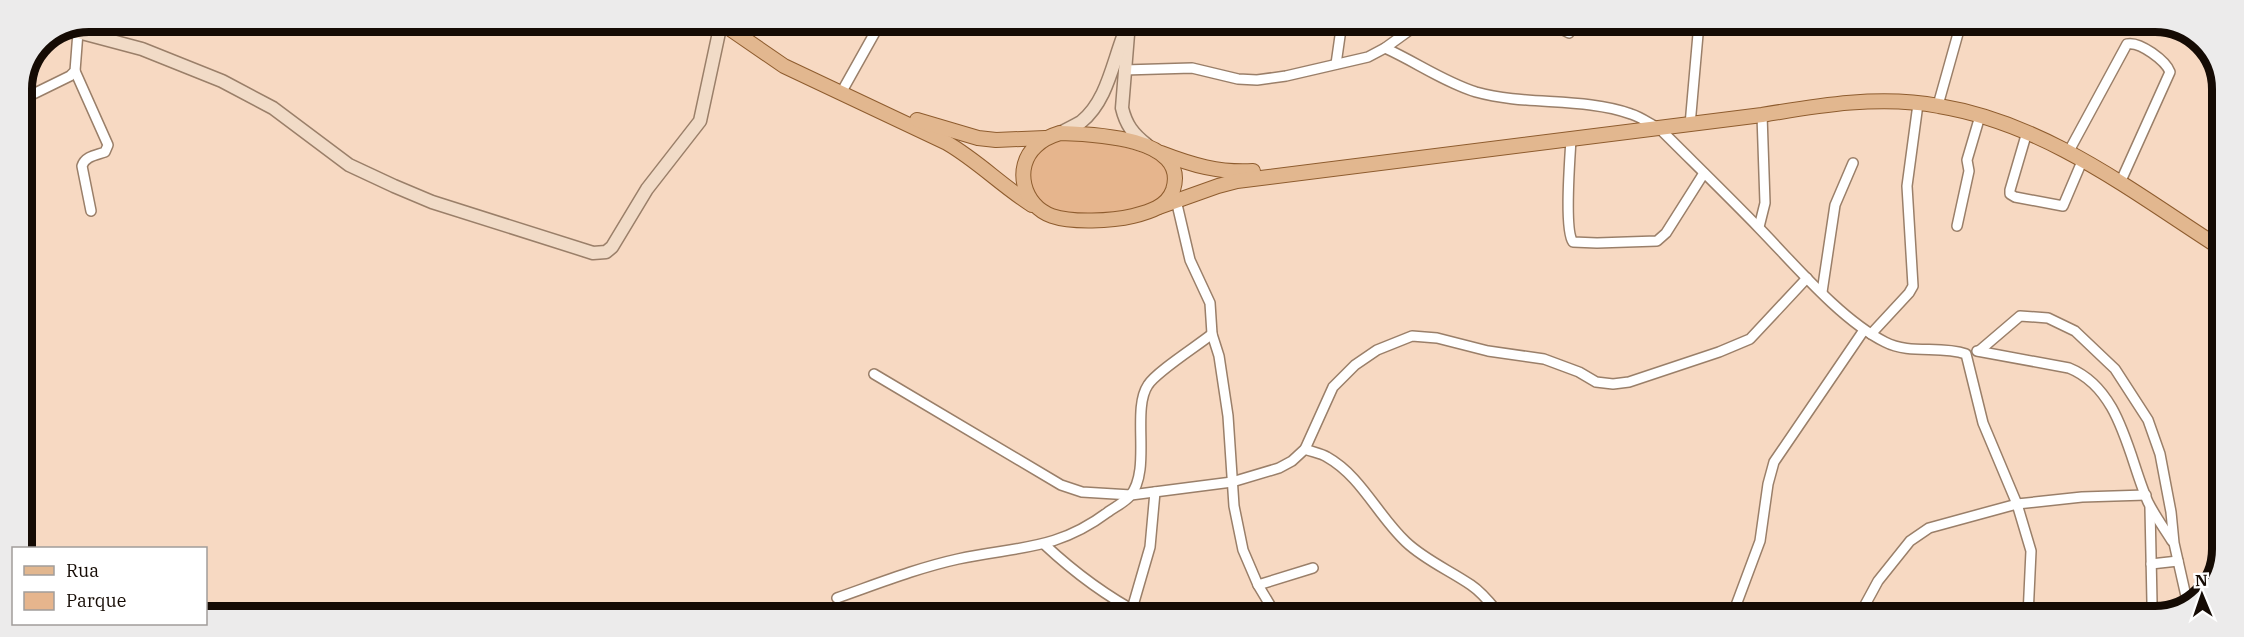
<svg xmlns="http://www.w3.org/2000/svg" width="2244" height="637" font-family="'IBM Plex Serif',serif">
  <style>
    .green { fill: #e6b58d }
    .lines { fill: none; stroke-linecap: round; stroke-linejoin: round }
    .street-casing { stroke: #9a7f69; stroke-width: 12 }
    .secondary-casing { stroke: #9a7f69; stroke-width: 15 }
    .primary-casing { stroke: #8e5c2e; stroke-width: 16 }
    .street { stroke: #fff; stroke-width: 9 }
    .secondary { stroke: #f1dbc7; stroke-width: 12 }
    .primary { stroke: #e2b78f; stroke-width: 14 }
    .rim { fill: none; stroke: #150b04; stroke-width: 8 }
  </style>
  <rect width="100%" height="100%" fill="#f7d9c2"/>
  <path class="green" d="M1060,139C1089,140 1134,145 1158,161C1163,165 1167,170 1168,176C1172,202 1137,210 1118,212C1098,214 1073,217 1054,211C1029,202 1022,169 1040,150C1046,144 1053,142 1060,139Z"/>
  <g class="lines">
    <g class="street-casing">
      <g id="street">
        <polyline points="1549,23 1569,33"/>
        <path d="M1385,48C1416,62 1444,82 1476,92C1526,106 1583,97 1631,114C1641,117 1650,124 1660,129C1693,162 1727,195 1760,229C1795,265 1841,320 1885,342C1910,355 1940,345 1966,354L1983,423L2017,504L2031,551L2028,616"/>
        <polyline points="1336,64 1342,22"/>
        <polyline points="1124,70 1192,68 1238,79 1257,80 1286,76 1368,57 1385,48 1421,22"/>
        <path d="M75,71L108,145L105,152C97,155 85,156 82,166L91,211"/>
        <polyline points="841,93 878,27 887,22"/>
        <polyline points="21,100 70,76 75,71 78,32"/>
        <polyline points="1938,105 1961,23"/>
        <polyline points="1690,125 1699,23"/>
        <polyline points="2027,132 2010,190 2010,194 2015,197 2063,206 2083,159"/>
        <path d="M1571,139C1570,158 1564,230 1573,242L1597,243L1657,241L1666,233L1704,173"/>
        <path d="M2069,151L2127,44C2140,41 2166,61 2170,72L2120,183"/>
        <polyline points="1176,200 1190,260 1210,303 1212,334 1219,356 1228,416 1234,506 1243,550 1258,585 1276,615"/>
        <polyline points="1957,226 1969,171 1967,160 1980,116"/>
        <polyline points="1759,227 1765,203 1762,115"/>
        <polyline points="1822,292 1835,205 1853,163"/>
        <polyline points="1871,334 1909,293 1913,286 1907,186 1918,104"/>
        <path d="M1977,351L2069,368C2121,389 2128,456 2148,502C2155,516 2164,528 2172,541"/>
        <polyline points="1979,351 2020,316 2048,318 2075,331 2115,369 2148,420 2160,454 2171,512 2174,543 2188,605"/>
        <polyline points="874,374 1061,485 1082,492 1131,495 1232,482 1279,468 1292,461 1305,449 1333,387 1355,365 1377,350 1412,336 1437,338 1488,351 1544,359 1579,372 1596,382 1613,384 1629,382 1719,352 1750,339 1807,278"/>
        <path d="M1305,449C1312,452 1321,453 1327,457C1361,476 1378,516 1406,542C1425,560 1449,570 1471,585C1483,593 1491,604 1500,615"/>
        <path d="M1045,545C1075,573 1106,596 1142,615"/>
        <polyline points="2151,564 2178,561"/>
        <polyline points="1258,585 1313,568"/>
        <path d="M837,598C877,584 917,568 958,559C1018,546 1056,551 1108,512C1115,507 1125,502 1130,496C1152,470 1131,410 1148,385C1156,372 1197,346 1212,334"/>
        <polyline points="1132,609 1150,547 1155,492"/>
        <polyline points="1321,615 1340,608"/>
        <polyline points="1732,616 1760,541 1768,484 1774,462 1864,330"/>
        <polyline points="1859,616 1878,581 1910,541 1929,528 2017,504 2082,497 2146,495"/>
        <polyline points="2149,616 2152,602 2150,508"/>
      </g>
    </g>
    <g class="secondary-casing">
      <g id="secondary">
        <path d="M1129,22L1122,108C1126,125 1133,134 1147,145"/>
        <polyline points="65,31 78,32 142,49 222,81 273,108 349,165 394,186 432,202 593,253 606,252 612,247 647,189 700,121 721,23"/>
        <path d="M1060,133C1066,130 1074,126 1081,122C1106,102 1112,66 1123,37"/>
      </g>
    </g>
    <g class="primary-casing">
      <g id="primary">
        <path d="M720,22L784,66L947,143C978,161 1002,186 1032,205"/>
        <polyline points="917,120 978,138 996,140 1045,138"/>
        <path d="M1060,133C1091,134 1190,137 1173,190C1167,207 1149,212 1133,216C1112,221 1072,223 1052,216C1023,206 1013,167 1036,146C1043,139 1050,136 1060,133Z"/>
        <path d="M1161,153C1192,165 1219,173 1253,171"/>
        <path d="M1159,207L1218,186L1237,181L1762,115C1820,105 1881,95 1939,106C2047,124 2133,192 2222,249"/>
      </g>
    </g>
    <use href="#street" class="street"/>
    <use href="#secondary" class="secondary"/>
    <use href="#primary" class="primary"/>
  </g>
  <path d="M0 0H2244V637H0ZM89 32H2155A57 57 0 0 1 2212 89V549A57 57 0 0 1 2155 606H89A57 57 0 0 1 32 549V89A57 57 0 0 1 89 32Z" fill="#ecebeb" fill-rule="evenodd"/>
  <path class="rim" d="M89 32H2155A57 57 0 0 1 2212 89V549A57 57 0 0 1 2155 606H89A57 57 0 0 1 32 549V89A57 57 0 0 1 89 32Z"/>
  <rect x="12" y="547" width="195" height="78" fill="#ffffff" stroke="#a19d9b" stroke-width="1.5"/>
  <rect x="24" y="566" width="30" height="9" fill="#e2b78f" stroke="#a19d9b" stroke-width="1.5"/>
  <text x="66" y="577" font-size="18" fill="#150b04">Rua</text>
  <rect x="24" y="592" width="30" height="18" fill="#e6b58d" stroke="#a19d9b" stroke-width="1.5"/>
  <text x="66" y="607" font-size="18" fill="#150b04">Parque</text>
  <g transform="translate(2202 595) rotate(358)" stroke="#ffffff" stroke-width="4.5" paint-order="stroke">
  <path d="M0-4.5L10 22L0 15L-10 22Z" fill="#150b04"/>
  <text y="-9" font-size="16" font-weight="bold" text-anchor="middle" fill="#150b04">N</text>
  </g>
</svg>
